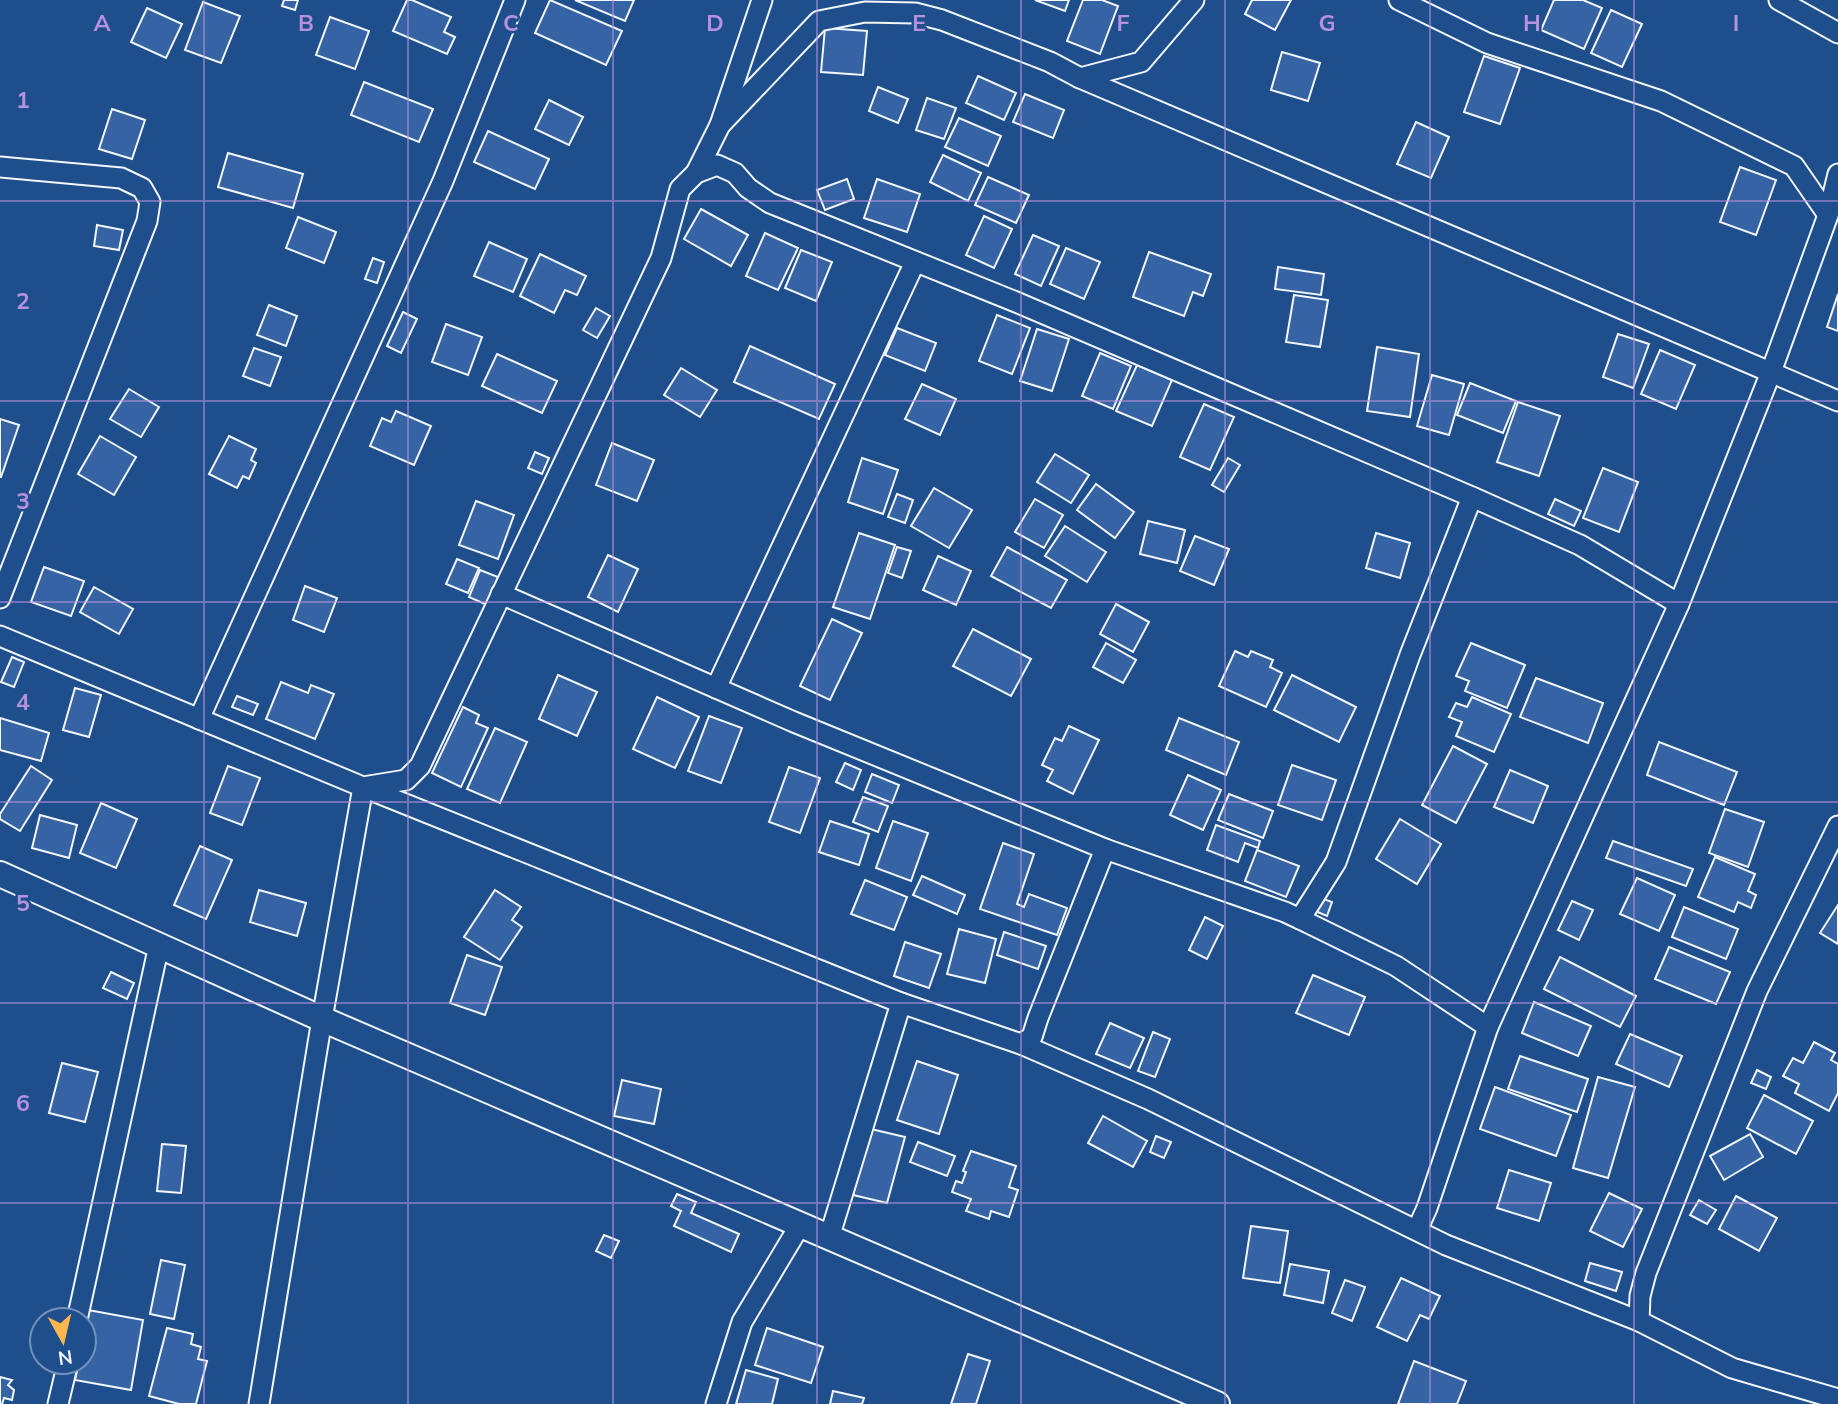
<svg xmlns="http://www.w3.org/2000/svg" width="1838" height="1404" font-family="Mulish,sans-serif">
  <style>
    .building { fill: #3563a3; stroke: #f2f6ff; stroke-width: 2 }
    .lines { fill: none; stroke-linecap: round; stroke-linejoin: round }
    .minor-casing { stroke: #f2f6ff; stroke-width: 23 }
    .tertiary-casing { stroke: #f2f6ff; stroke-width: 28 }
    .minor { stroke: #1f4e8c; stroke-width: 19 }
    .tertiary { stroke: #1f4e8c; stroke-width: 24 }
    .grid { fill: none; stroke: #b691df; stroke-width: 2; stroke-opacity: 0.55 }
    .grid-label { font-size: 23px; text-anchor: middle; font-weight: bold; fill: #b691df; stroke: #1f4e8c; stroke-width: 5; stroke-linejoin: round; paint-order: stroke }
  </style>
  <rect width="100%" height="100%" fill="#1f4e8c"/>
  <g class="building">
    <polygon points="284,0 298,0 295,10 282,6"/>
    <polygon points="407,0 412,0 451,17 444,32 455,37 447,54 393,31"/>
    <polygon points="550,0 622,31 606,65 535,33"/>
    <polygon points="575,0 634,0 625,21"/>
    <polygon points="1035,0 1069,0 1065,11"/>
    <polygon points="1083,0 1102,0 1118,6 1100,54 1067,41"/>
    <polygon points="1252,0 1291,0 1275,30 1245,14"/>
    <polygon points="1554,0 1583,0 1602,8 1584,49 1541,30"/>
    <polygon points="203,2 240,16 221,63 185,50"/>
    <polygon points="147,8 182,24 166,58 131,42"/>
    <polygon points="1611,10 1642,24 1622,67 1591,53"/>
    <polygon points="330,17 369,31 355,69 316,55"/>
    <polygon points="825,28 867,31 863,75 821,72"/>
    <polygon points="1282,52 1320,63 1308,101 1271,90"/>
    <polygon points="1484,56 1520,68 1500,124 1464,112"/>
    <polygon points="978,76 1016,93 1004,120 966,103"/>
    <polygon points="364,82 433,109 419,142 351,115"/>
    <polygon points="878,87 908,99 898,123 869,111"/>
    <polygon points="1025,94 1064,110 1053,138 1013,122"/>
    <polygon points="927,98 956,108 944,139 916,130"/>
    <polygon points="549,100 583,117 569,145 535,129"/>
    <polygon points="112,109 145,120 132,159 99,149"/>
    <polygon points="959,118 1001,136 988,166 945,147"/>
    <polygon points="1416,122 1449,137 1431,178 1397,164"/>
    <polygon points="488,131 549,159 535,189 474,162"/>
    <polygon points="228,153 303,174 293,208 218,187"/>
    <polygon points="943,155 981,173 968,201 930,182"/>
    <polygon points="1740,167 1776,180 1756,235 1720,222"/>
    <polygon points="988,177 1029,195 1016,223 975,205"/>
    <polygon points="847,179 854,199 825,210 817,190"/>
    <polygon points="877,179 920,194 907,232 864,218"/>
    <polygon points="701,209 748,235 731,266 684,239"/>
    <polygon points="984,216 1012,229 994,268 966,255"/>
    <polygon points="298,217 336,232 324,263 286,248"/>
    <polygon points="97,225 123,230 119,250 94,246"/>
    <polygon points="765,233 798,248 778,290 746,276"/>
    <polygon points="1033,235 1059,246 1041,286 1015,274"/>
    <polygon points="489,242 527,259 513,292 474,276"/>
    <polygon points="1066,248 1100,262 1084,299 1050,284"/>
    <polygon points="801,250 832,262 816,301 785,288"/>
    <polygon points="1149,252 1211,274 1203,296 1193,292 1184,316 1133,297"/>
    <polygon points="540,254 586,276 577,295 565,290 554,313 520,296"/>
    <polygon points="373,258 384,262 377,283 365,279"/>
    <polygon points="1278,267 1324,274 1321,295 1275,289"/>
    <polygon points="1838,294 1838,331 1827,327"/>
    <polygon points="1294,295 1328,300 1320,347 1286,342"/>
    <polygon points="269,305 297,316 286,346 257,335"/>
    <polygon points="596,308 610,316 597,338 583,330"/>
    <polygon points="403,312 417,319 401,353 387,346"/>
    <polygon points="997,315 1030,328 1012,374 979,361"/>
    <polygon points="446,324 482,337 468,375 432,362"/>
    <polygon points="897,328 936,343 925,371 885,355"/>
    <polygon points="1037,329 1069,339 1052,391 1020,381"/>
    <polygon points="1618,334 1649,344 1633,388 1603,377"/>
    <polygon points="750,346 835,384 819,419 734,382"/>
    <polygon points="1377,347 1419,354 1410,417 1367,411"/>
    <polygon points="254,348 281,357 270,386 243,376"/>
    <polygon points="1660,350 1695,365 1676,409 1641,394"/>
    <polygon points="1100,353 1131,366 1113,409 1082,396"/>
    <polygon points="497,354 557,381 542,413 482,386"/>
    <polygon points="1137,365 1172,380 1152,426 1116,411"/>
    <polygon points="681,368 717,390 700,417 664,395"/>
    <polygon points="1432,375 1464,384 1449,435 1417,426"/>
    <polygon points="1470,383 1516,401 1503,433 1457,415"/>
    <polygon points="922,384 956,399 940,435 905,419"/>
    <polygon points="129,389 159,407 141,437 110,419"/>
    <polygon points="1518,402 1560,416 1539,476 1497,462"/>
    <polygon points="1204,404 1234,417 1210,470 1180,457"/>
    <polygon points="396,411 431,426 414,465 370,446 382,418 391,422"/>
    <polygon points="0,419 19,425 1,477 0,477"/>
    <polygon points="100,436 136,457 114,495 78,474"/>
    <polygon points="229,436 256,449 251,460 256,463 249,479 243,476 237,488 209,474"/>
    <polygon points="612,443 654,460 637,501 596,485"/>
    <polygon points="535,452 549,458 542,474 528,468"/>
    <polygon points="1055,454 1089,475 1071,503 1037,482"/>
    <polygon points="862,458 898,470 883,514 848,502"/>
    <polygon points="1228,458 1240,465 1224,492 1212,485"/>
    <polygon points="1603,468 1638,482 1619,532 1583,518"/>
    <polygon points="1096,484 1134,512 1115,538 1077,510"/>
    <polygon points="934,488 972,510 949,548 911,526"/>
    <polygon points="897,494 913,500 905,523 888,517"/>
    <polygon points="1035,499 1063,515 1044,548 1015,532"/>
    <polygon points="1555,499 1581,511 1574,526 1548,514"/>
    <polygon points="476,501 514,515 498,559 459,545"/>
    <polygon points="1148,521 1185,530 1177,563 1140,554"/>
    <polygon points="1065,526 1106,552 1087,582 1045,556"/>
    <polygon points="859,533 895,545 870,619 833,607"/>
    <polygon points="1376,533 1410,543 1400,578 1366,568"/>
    <polygon points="1195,536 1229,549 1214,585 1180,571"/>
    <polygon points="897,547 911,551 902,578 888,573"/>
    <polygon points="1007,547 1067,580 1051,608 991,576"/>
    <polygon points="608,555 638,569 618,612 588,597"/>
    <polygon points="938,556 971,571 956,605 923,590"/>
    <polygon points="457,559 479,568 468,593 446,584"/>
    <polygon points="44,567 84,581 71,616 31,602"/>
    <polygon points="480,570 498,577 487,605 469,597"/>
    <polygon points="305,586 337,598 324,632 293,620"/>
    <polygon points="94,587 133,609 119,634 80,612"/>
    <polygon points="1116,604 1149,622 1133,652 1100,634"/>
    <polygon points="832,619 862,633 830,700 800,686"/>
    <polygon points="973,629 1031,659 1011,696 953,666"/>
    <polygon points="1106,643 1136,660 1123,683 1093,667"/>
    <polygon points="1471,643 1525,665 1507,708 1465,691 1469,681 1456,676"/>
    <polygon points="1235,651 1248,657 1251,651 1273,660 1270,667 1282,673 1266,707 1219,686"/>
    <polygon points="12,657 24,662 14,687 1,682"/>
    <polygon points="558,675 597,692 577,736 539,719"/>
    <polygon points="1292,675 1356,707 1339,742 1274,710"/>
    <polygon points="1536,678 1603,703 1588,743 1520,717"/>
    <polygon points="281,682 308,693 311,685 334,694 315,739 266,719"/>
    <polygon points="75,688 101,695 89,737 63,730"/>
    <polygon points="237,696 258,704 253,715 232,707"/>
    <polygon points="657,697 699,717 675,768 633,749"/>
    <polygon points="1472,697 1511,714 1494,752 1456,736 1462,722 1449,717 1456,703 1467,707"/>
    <polygon points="463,707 479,715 476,723 488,728 461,787 432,773"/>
    <polygon points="709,716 742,728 721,783 688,771"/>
    <polygon points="0,718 49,733 41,761 0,750"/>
    <polygon points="1179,718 1239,742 1226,775 1166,750"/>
    <polygon points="1069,726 1099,740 1073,794 1047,781 1053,770 1042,765 1055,738 1062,741"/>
    <polygon points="495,728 527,742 500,803 467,789"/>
    <polygon points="1659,742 1737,772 1724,805 1647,775"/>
    <polygon points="1453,746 1487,764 1456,823 1422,805"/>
    <polygon points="845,763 861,770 853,790 836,782"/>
    <polygon points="1292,765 1336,780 1322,820 1278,805"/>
    <polygon points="31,766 52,780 20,831 0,819 0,814"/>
    <polygon points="228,766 260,778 242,825 210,813"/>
    <polygon points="789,767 820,778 800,833 769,822"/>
    <polygon points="1510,770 1548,786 1533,823 1494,807"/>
    <polygon points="872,774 899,785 892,803 865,792"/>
    <polygon points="1188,775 1221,790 1203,830 1170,815"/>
    <polygon points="1229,794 1273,811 1263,838 1218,820"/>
    <polygon points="863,797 888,806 878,832 853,822"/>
    <polygon points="101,803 137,819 116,868 80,853"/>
    <polygon points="1725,809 1764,822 1748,867 1709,853"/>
    <polygon points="40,815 77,825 69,858 32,848"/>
    <polygon points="1400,819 1441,844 1417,884 1376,859"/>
    <polygon points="830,821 869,834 859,865 819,852"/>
    <polygon points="893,821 928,833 911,881 876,868"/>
    <polygon points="1216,825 1260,841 1258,848 1245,843 1238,862 1207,850"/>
    <polygon points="1613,841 1693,869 1686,886 1606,858"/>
    <polygon points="1003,843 1034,854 1017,904 1024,907 1029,894 1067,908 1057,935 980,909"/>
    <polygon points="200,846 232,860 206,919 174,905"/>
    <polygon points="1257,850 1299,866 1286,897 1245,881"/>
    <polygon points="1715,857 1755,874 1748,891 1756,895 1751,908 1738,902 1734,912 1698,897"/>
    <polygon points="922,876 965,895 957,914 913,895"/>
    <polygon points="1637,878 1675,895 1659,931 1620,914"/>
    <polygon points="865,880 907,897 894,930 851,914"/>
    <polygon points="259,890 306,903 297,936 250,922"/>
    <polygon points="495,890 521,907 512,920 522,927 500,960 464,937"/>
    <polygon points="1321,898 1332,902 1327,916 1315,911"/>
    <polygon points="1572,901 1593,910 1579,940 1558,930"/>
    <polygon points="1838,905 1838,944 1820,933"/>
    <polygon points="1684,907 1738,929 1726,959 1672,937"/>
    <polygon points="1205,917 1223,926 1207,959 1189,950"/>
    <polygon points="959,929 996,939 985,983 947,974"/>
    <polygon points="1004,932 1046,946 1038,969 997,955"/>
    <polygon points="905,942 941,954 929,988 894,976"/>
    <polygon points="1669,947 1730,972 1716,1004 1655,979"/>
    <polygon points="467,955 502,967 485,1015 450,1003"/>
    <polygon points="1560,957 1636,996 1620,1027 1544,989"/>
    <polygon points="111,972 134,983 127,999 103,988"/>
    <polygon points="1313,975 1365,997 1349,1035 1296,1013"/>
    <polygon points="1534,1002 1591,1026 1578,1056 1522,1033"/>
    <polygon points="1110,1023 1144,1038 1130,1068 1096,1054"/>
    <polygon points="1153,1032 1170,1039 1155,1077 1138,1071"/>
    <polygon points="1630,1034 1682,1056 1669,1087 1616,1064"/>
    <polygon points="1814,1042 1835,1053 1831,1060 1838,1064 1838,1093 1829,1111 1795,1093 1799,1084 1783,1076 1793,1058 1803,1063"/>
    <polygon points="1520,1056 1588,1079 1577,1112 1508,1089"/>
    <polygon points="917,1061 958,1075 939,1134 897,1120"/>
    <polygon points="62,1063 98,1072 85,1122 49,1113"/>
    <polygon points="1757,1070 1771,1077 1766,1089 1751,1083"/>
    <polygon points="1598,1077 1635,1087 1608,1178 1573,1168"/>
    <polygon points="622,1080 661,1089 654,1124 614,1116"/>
    <polygon points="1495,1087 1571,1115 1556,1156 1480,1129"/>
    <polygon points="1764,1095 1813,1121 1796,1154 1747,1128"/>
    <polygon points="1103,1116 1147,1141 1133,1167 1088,1143"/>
    <polygon points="871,1129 905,1137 887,1203 853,1195"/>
    <polygon points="1750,1134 1763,1157 1724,1180 1710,1156"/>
    <polygon points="1156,1136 1171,1142 1164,1158 1150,1152"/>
    <polygon points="918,1142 955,1156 947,1176 910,1162"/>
    <polygon points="162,1144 186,1146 181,1193 157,1191"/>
    <polygon points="971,1151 1016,1166 1009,1187 1018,1190 1009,1217 991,1211 989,1219 966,1211 971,1199 952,1192 956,1181 962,1183 966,1172 963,1171"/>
    <polygon points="1509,1170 1551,1183 1539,1221 1497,1208"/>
    <polygon points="1609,1193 1642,1209 1623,1247 1590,1231"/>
    <polygon points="677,1194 696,1202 691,1213 739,1234 731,1252 674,1226 681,1211 671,1206"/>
    <polygon points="1736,1196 1777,1218 1759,1251 1719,1229"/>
    <polygon points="1699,1200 1716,1210 1707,1224 1690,1215"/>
    <polygon points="1251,1226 1288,1231 1280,1283 1243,1278"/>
    <polygon points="604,1235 619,1241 611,1258 596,1251"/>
    <polygon points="161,1260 185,1265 174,1319 150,1314"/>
    <polygon points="1590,1263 1622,1272 1616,1291 1585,1281"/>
    <polygon points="1290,1264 1329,1271 1323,1303 1284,1295"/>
    <polygon points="1401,1278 1440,1296 1429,1319 1420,1315 1407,1341 1377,1327"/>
    <polygon points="1345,1280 1365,1287 1352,1321 1332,1313"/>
    <polygon points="88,1310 143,1320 131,1390 75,1380 79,1362 84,1362 84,1333"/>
    <polygon points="167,1328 193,1334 191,1344 201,1347 198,1359 207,1361 196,1404 179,1404 149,1396"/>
    <polygon points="767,1328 823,1347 811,1383 755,1365"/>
    <polygon points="968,1354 990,1361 976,1404 951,1404"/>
    <polygon points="1414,1361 1466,1381 1457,1404 1398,1404"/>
    <polygon points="746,1370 778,1379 772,1404 736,1404"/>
    <polygon points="0,1377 12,1380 8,1385 14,1390 12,1400 4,1398 2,1404 0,1404"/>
    <polygon points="833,1391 864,1398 862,1404 830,1404"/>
  </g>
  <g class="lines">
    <g class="minor-casing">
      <g id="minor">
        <polyline points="1399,0 1487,43 1661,101 1794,166 1828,215"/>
        <polyline points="1779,0 1838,33"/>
        <polyline points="1080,78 1838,401"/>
        <polyline points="720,125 819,21 865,12 915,13 942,20 1050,62 1080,78 1141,62 1194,0"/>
        <polyline points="0,167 121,178 142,188 150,202 147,221 0,598"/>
        <polyline points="696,173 720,125 762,0"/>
        <polyline points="501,594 794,722 1105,849 1285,912 1300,919 1336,862 1410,655 1472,497 1580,545 1679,604"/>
        <polyline points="0,636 363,787 406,780 420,766 661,258 680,189 696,173 717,165 735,173 748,188 770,203 1016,302 1472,497"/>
        <polyline points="716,688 915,262"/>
        <polyline points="199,719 443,181 515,0"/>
        <polyline points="1300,919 1396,966 1488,1027"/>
        <polyline points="1021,1044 1148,1099 1446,1245 1639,1321 1732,1368 1838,1399"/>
        <polyline points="1417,1230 1427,1208 1488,1027 1679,604 1771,372 1828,215 1838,174"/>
        <polyline points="829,1238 901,1003"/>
        <polyline points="77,1320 159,945"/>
        <polyline points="1639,1321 1640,1296 1646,1273 1757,991 1838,826"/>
        <polyline points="58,1404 68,1362"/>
        <polyline points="259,1404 322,1019 363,787 901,1003 1021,1044 1032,1037 1038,1018 1105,849"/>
        <polyline points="716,1404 742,1322 800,1225"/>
      </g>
    </g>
    <g class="tertiary-casing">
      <polyline id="tertiary" points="0,874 322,1019 1217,1404"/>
    </g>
    <use href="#minor" class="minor"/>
    <use href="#tertiary" class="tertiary"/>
  </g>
  <path class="grid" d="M204,0V1404M408,0V1404M613,0V1404M817,0V1404M1021,0V1404M1225,0V1404M1430,0V1404M1634,0V1404M0,201H1838M0,401H1838M0,602H1838M0,802H1838M0,1003H1838M0,1203H1838"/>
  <g class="grid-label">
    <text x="102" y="31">A</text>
    <text x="306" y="31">B</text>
    <text x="511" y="31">C</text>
    <text x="715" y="31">D</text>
    <text x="919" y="31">E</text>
    <text x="1123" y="31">F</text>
    <text x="1327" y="31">G</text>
    <text x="1532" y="31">H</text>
    <text x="1736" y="31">I</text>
    <text x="23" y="108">1</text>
    <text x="23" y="309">2</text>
    <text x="23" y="509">3</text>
    <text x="23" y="710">4</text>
    <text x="23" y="911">5</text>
    <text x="23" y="1111">6</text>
  </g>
  <g transform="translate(63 1341) rotate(172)"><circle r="33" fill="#1f4e8c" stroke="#7391ba" stroke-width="2"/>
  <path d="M0-5L12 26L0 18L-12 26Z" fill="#ffb74d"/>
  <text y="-10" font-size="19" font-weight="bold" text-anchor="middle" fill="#f2f6ff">N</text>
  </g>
</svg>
